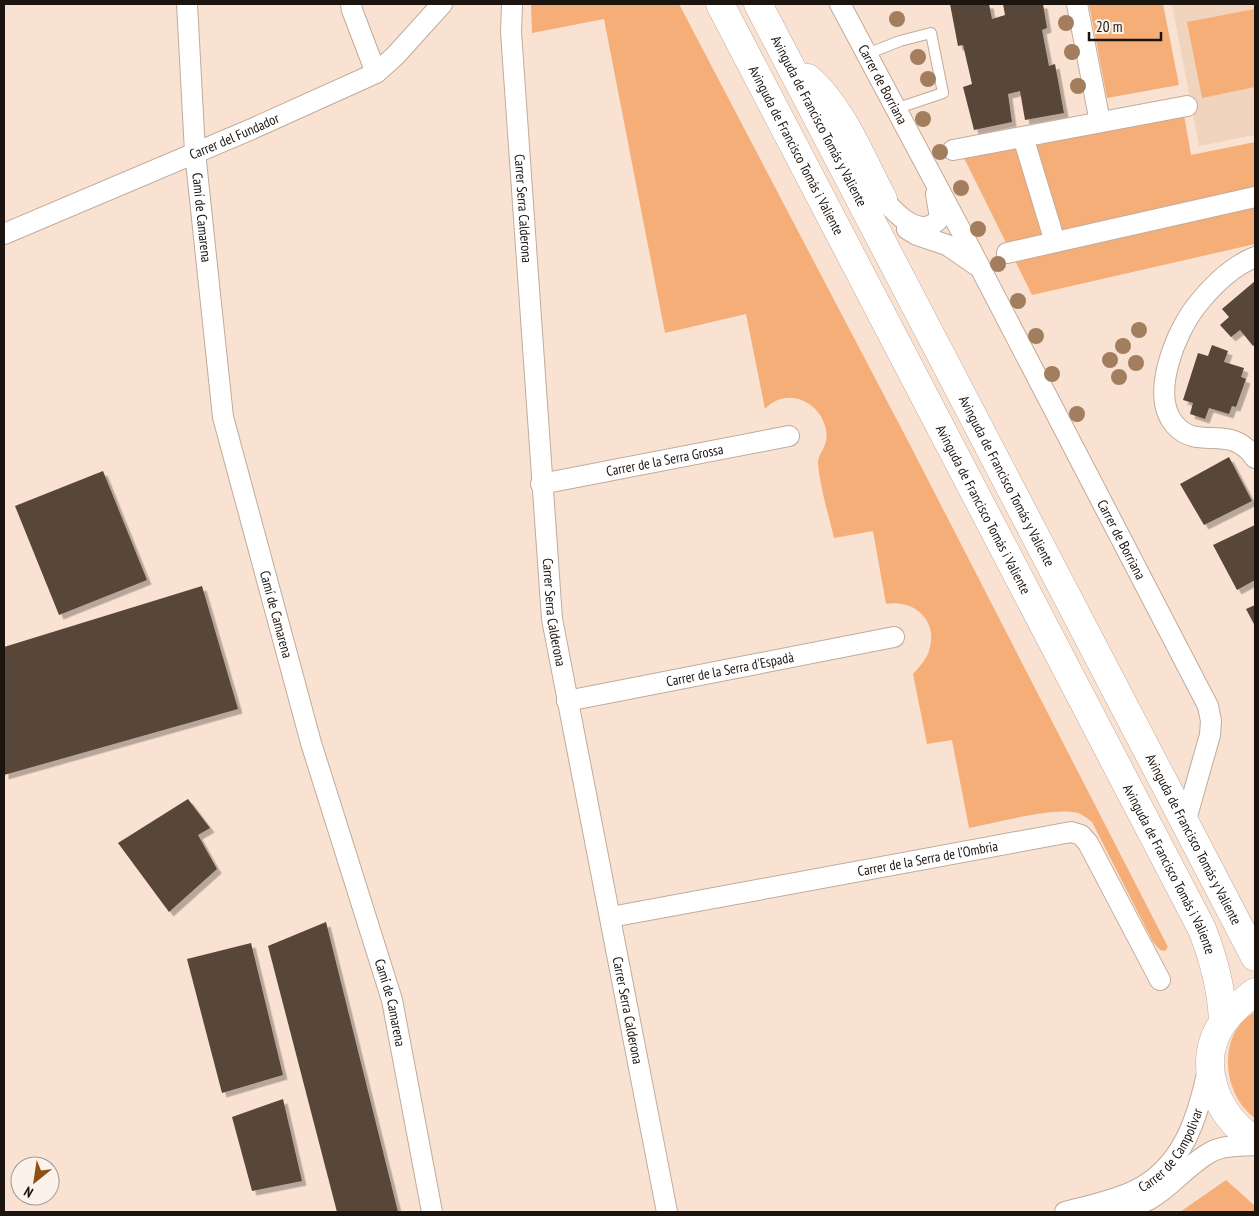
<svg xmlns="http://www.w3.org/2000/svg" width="1259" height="1216" font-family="'PT Sans Narrow',sans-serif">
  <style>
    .built { fill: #f1d4be }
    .green { fill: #f5ae78 }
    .building { fill: #594638; filter: url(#shadow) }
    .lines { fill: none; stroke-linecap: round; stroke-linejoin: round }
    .lane-casing { stroke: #c1ab9b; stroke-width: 12 }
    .street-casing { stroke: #c1ab9b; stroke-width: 22 }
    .secondary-casing { stroke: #c1ab9b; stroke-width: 29 }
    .lane { stroke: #fff; stroke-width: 10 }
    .street { stroke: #fff; stroke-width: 20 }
    .secondary { stroke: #fff; stroke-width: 28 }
    .tree { fill: #a27e5e }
    .labels { text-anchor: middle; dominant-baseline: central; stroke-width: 5; stroke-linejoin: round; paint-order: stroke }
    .street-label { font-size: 14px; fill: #1c140f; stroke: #fbf2eb }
  </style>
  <defs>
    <filter id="shadow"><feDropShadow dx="4.5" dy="4.5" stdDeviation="0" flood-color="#0004"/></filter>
  </defs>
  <rect width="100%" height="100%" fill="#f9e2d1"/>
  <polygon class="built" points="1172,4 1255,4 1255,135 1199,146"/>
  <g class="green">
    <path d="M531,4H679L908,441L1168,947L1165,951L1160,950L1153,942L1092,822C1086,817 1079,812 1072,812C1046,809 996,823 969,828L952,740L927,744L913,674C920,666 928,658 930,647C937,619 913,599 886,604L873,531L834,538C829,516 819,484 818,462C818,453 831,445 825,426C818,400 785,387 765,409L746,314L665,333L604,19L532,33Z"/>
    <polygon points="1089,4 1163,4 1179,85 1107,98"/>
    <polygon points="1255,9 1255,87 1202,98 1187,22"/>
    <polygon points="1184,115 1191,155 1255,142 1255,244 1032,295 964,158"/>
    <path d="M1255,1012V1118C1222,1095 1216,1033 1255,1012Z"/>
    <polygon points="1226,1180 1255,1206 1255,1212 1180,1212"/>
  </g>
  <g class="building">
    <polygon points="950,4 989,4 992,19 1005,15 1003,4 1043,4 1047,28 1042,30 1049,66 1055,64 1064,113 1025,120 1020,91 1008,94 1012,122 974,130 963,87 972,84 963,45 958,46"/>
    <polygon points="1255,281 1255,344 1253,346 1240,330 1231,337 1220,325 1229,317 1222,309"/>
    <polygon points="1212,345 1228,351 1224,362 1244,368 1241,377 1246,379 1236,407 1232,406 1229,414 1209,408 1205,419 1190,414 1193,403 1183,400 1198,353 1208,356"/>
    <polygon points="1229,457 1252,501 1204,525 1180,484"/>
    <polygon points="103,471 147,580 59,615 15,506"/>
    <polygon points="1255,525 1255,580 1237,590 1213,545"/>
    <polygon points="202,586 238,709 4,775 4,647"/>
    <polygon points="1255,605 1255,626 1246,609"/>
    <polygon points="188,799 210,828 198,835 217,869 169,912 118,843"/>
    <polygon points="326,922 398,1212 337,1212 268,946"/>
    <polygon points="251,943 283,1075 222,1093 187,959"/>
    <polygon points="283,1099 302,1181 252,1191 232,1117"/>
  </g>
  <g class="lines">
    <g class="lane-casing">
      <polyline id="lane" points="867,54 900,41 931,33 943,93 895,109"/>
    </g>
    <g class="street-casing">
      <g id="street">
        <path id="s1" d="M187,4L195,152L223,417L311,743L392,1000L432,1212"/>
        <polyline points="351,4 352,10 376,73"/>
        <path id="s2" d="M512,4L511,32L552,619L667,1212"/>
        <path id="s3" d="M840,4L959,227L1208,706L1211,721L1210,735L1185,823"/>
        <polyline points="1077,4 1100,122"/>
        <polyline points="1023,137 1055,242"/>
        <polyline points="953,150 1187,106"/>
        <path d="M883,199C896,214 921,241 940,218L936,194"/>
        <polyline points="907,229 917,235 947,245 976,265"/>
        <path id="s4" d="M4,234L252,129L376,73L395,56L442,4"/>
        <polyline points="1007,253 1255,197"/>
        <path d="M1255,257C1233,266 1212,286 1197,305C1176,331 1149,396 1175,425C1199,452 1230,422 1255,458"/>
        <path id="s5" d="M541,484L789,436"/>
        <path id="s6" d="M567,701L894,637"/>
        <path id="s7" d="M611,917L1071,832L1081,835L1088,843L1160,980"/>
        <path d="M1110,1208C1159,1210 1172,1175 1209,1153C1223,1145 1240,1146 1255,1145"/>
        <path id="s8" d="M1065,1212C1088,1206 1112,1201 1134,1191C1183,1168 1198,1117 1208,1069"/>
      </g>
    </g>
    <g class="secondary-casing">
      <g id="secondary">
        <path id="s9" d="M720,4L1202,929C1214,960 1222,989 1223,1022"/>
        <path id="s10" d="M758,4L1255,957"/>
        <path d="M808,78C843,109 861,158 883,199"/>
        <path d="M1255,992C1243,1001 1233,1009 1224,1021C1194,1061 1216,1117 1255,1140"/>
      </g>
    </g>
    <use href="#lane" class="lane"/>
    <use href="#street" class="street"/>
    <use href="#secondary" class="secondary"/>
  </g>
  <g class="tree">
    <circle cx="897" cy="19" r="8"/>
    <circle cx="1066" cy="23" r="8"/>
    <circle cx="1072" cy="52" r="8"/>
    <circle cx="918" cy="57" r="8"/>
    <circle cx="928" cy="79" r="8"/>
    <circle cx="1078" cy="86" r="8"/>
    <circle cx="923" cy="119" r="8"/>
    <circle cx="940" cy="152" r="8"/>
    <circle cx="961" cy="188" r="8"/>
    <circle cx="978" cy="229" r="8"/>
    <circle cx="998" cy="264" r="8"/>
    <circle cx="1018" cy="301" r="8"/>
    <circle cx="1139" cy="330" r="8"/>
    <circle cx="1036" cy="336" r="8"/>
    <circle cx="1123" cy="346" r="8"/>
    <circle cx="1110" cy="360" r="8"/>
    <circle cx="1136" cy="363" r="8"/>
    <circle cx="1052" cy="374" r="8"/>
    <circle cx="1119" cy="377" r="8"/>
    <circle cx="1077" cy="414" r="8"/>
  </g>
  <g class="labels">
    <g class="street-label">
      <text stroke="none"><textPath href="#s3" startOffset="91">Carrer de Borriana</textPath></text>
      <text stroke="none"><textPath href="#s10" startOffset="132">Avinguda de Francisco Tomás y Valiente</textPath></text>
      <text stroke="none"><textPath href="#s4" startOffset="250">Carrer del Fundador</textPath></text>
      <text stroke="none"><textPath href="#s9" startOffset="165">Avinguda de Francisco Tomás i Valiente</textPath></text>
      <text stroke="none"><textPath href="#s2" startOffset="205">Carrer Serra Calderona</textPath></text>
      <text stroke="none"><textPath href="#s1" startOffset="214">Camí de Camarena</textPath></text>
      <text stroke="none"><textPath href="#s5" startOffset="126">Carrer de la Serra Grossa</textPath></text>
      <text stroke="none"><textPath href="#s10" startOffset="538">Avinguda de Francisco Tomás y Valiente</textPath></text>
      <text stroke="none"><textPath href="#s9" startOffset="570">Avinguda de Francisco Tomás i Valiente</textPath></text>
      <text stroke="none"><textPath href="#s3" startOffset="605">Carrer de Borriana</textPath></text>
      <text stroke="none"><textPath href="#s2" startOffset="610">Carrer Serra Calderona</textPath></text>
      <text stroke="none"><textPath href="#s1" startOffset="619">Camí de Camarena</textPath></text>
      <text stroke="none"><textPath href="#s6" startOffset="166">Carrer de la Serra d'Espadà</textPath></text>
      <text stroke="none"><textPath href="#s10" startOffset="942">Avinguda de Francisco Tomás y Valiente</textPath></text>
      <text stroke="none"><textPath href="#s7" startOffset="322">Carrer de la Serra de l’Ombria</textPath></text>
      <text stroke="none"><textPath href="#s9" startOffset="975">Avinguda de Francisco Tomás i Valiente</textPath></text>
      <text stroke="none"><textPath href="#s1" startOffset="1024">Camí de Camarena</textPath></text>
      <text stroke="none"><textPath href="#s2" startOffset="1015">Carrer Serra Calderona</textPath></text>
      <text stroke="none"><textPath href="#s8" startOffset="129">Carrer de Campolivar</textPath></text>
    </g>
  </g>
  <rect width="1259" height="1216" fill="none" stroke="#1c140f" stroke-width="10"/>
  <g transform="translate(35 1181) rotate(210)"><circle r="24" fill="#fbf2eb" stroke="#a29993"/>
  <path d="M0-4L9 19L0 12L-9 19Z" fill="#8e5014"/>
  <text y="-8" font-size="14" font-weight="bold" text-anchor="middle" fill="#1c140f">N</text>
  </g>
  <path d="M1089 32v8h72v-8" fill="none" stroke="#1c140f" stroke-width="2.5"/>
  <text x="1096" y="32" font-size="15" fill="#1c140f" stroke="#fbf2eb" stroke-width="4" paint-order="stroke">20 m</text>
</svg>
